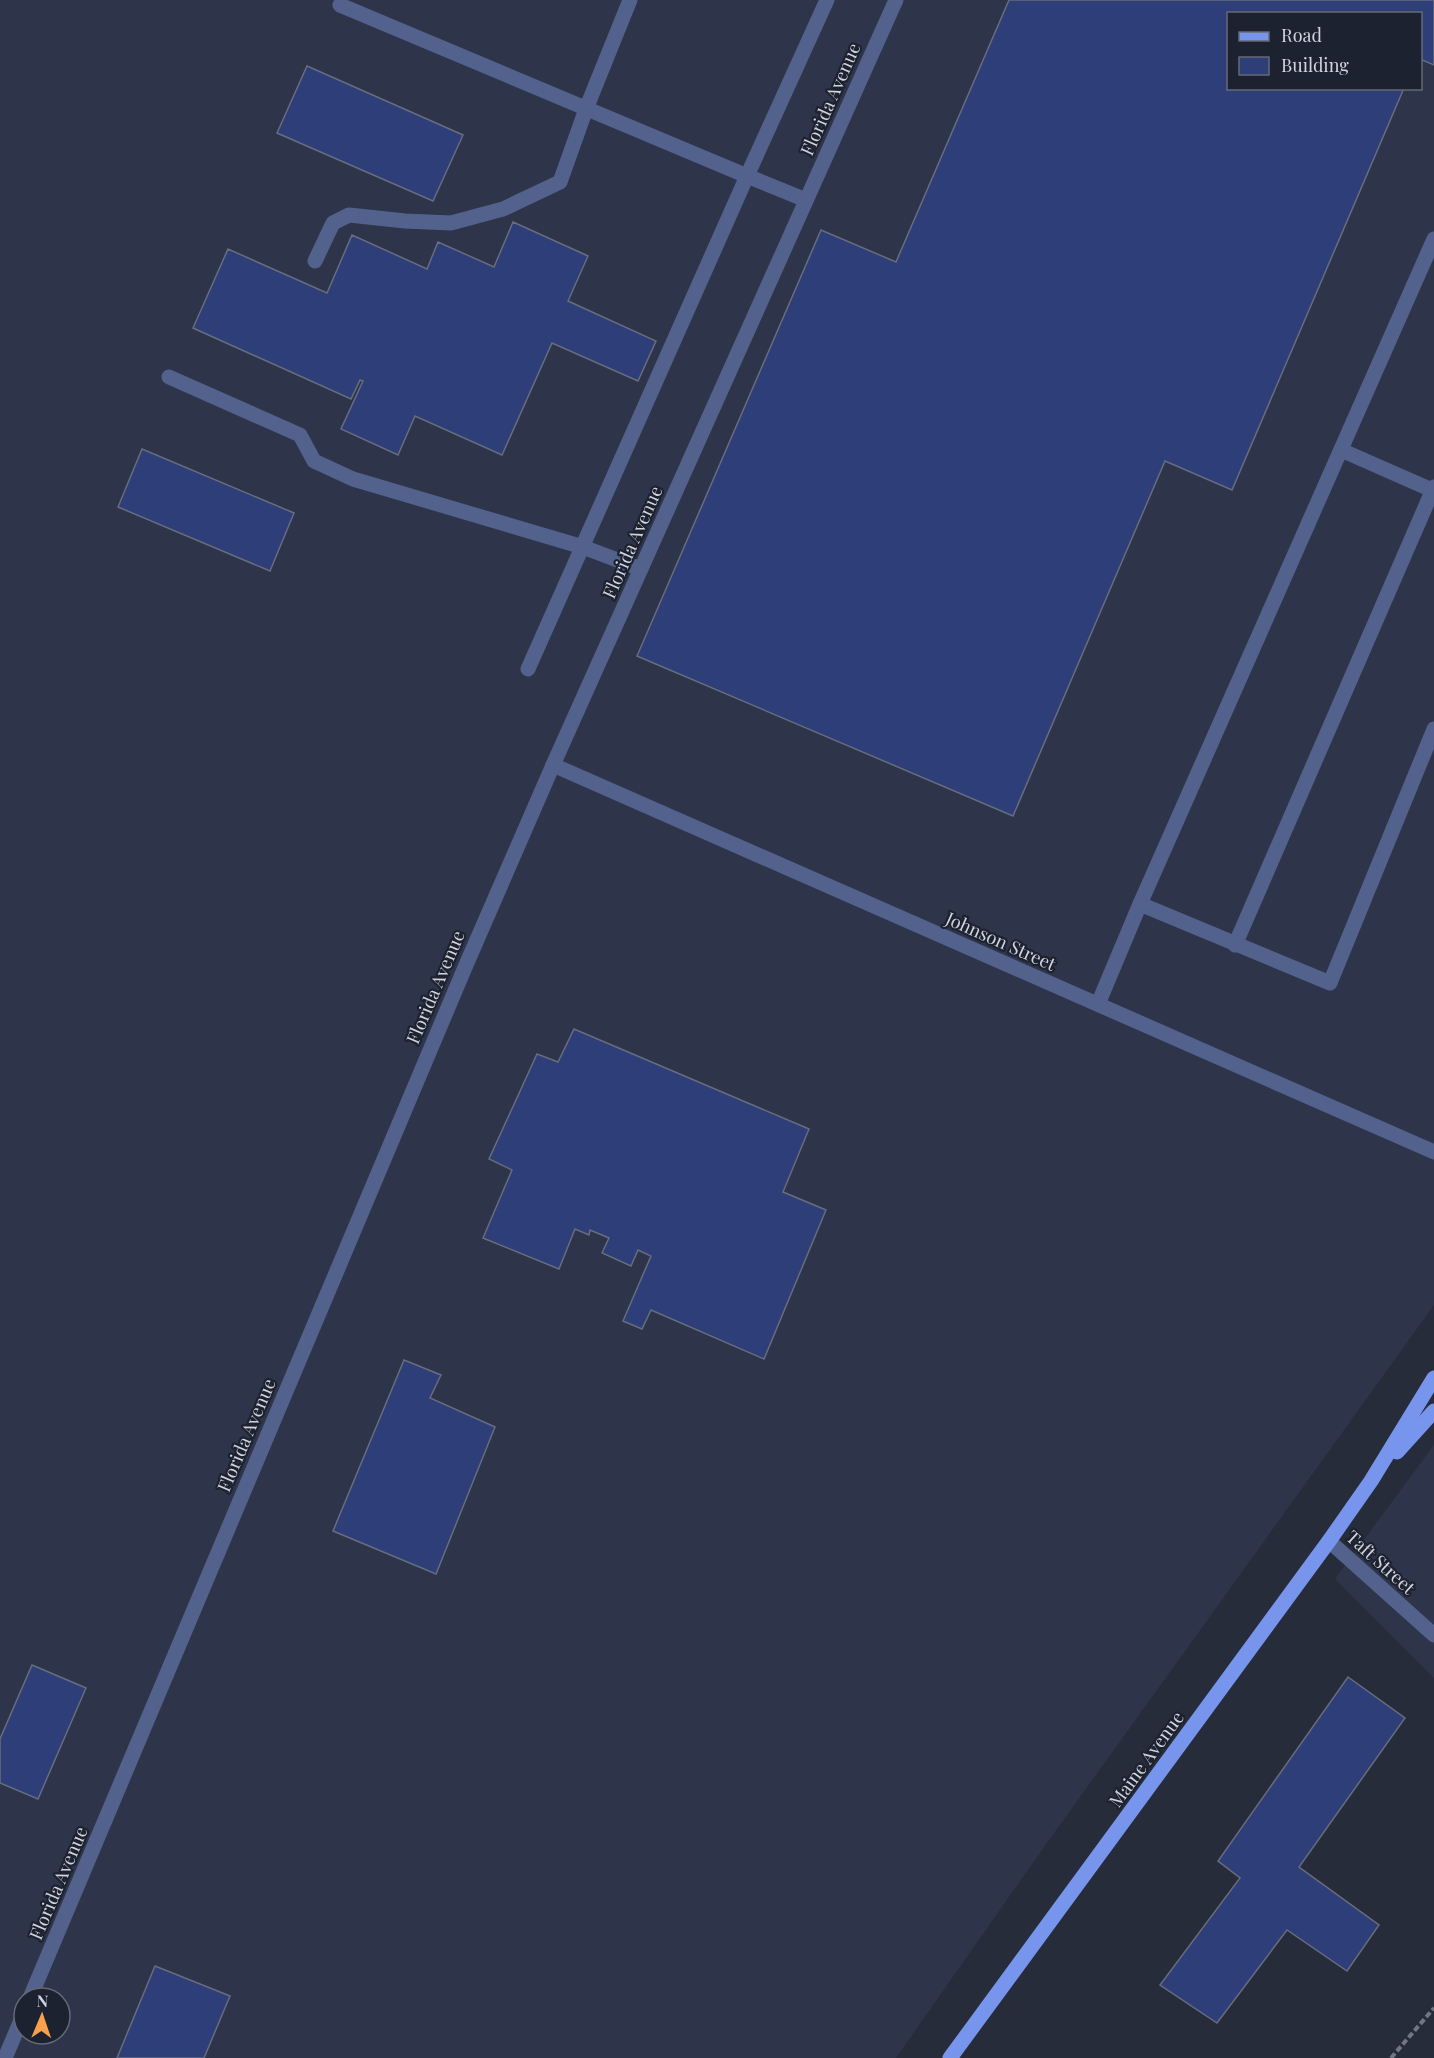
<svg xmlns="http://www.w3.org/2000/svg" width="1434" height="2058" font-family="'Playfair Display',serif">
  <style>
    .built { fill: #2e354a; fill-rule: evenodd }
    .building { fill: #2e3e78; stroke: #676d7e; stroke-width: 1.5 }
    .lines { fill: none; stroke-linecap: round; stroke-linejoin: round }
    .path { stroke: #717683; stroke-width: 4; stroke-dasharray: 6 3; stroke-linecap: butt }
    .minor { stroke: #53628d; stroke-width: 15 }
    .major { stroke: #7895ee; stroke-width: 15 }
    .labels { text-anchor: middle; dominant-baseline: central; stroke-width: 4.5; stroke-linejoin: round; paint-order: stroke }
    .street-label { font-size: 18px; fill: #d0d4de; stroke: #1d2230 }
  </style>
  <rect width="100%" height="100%" fill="#272c3b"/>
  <g class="built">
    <path d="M0,0H1434V1305L1044,1847L896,2058H0ZM1228,14H1420V88H1228ZM24,1998H60V2034H24Z"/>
    <polygon points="1434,1445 1434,1678 1335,1579"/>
  </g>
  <g class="building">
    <polygon points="1009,0 1434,0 1434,65 1420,59 1420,14 1228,14 1228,88 1404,88 1232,490 1165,461 1013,816 637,656 821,230 896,262"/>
    <polygon points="307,66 463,135 433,201 277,133"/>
    <polygon points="513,222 588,256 568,301 656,341 638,381 552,343 502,455 415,416 398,455 341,429 363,381 360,380 351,399 193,328 228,249 327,293 352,235 427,269 438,242 494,267"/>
    <polygon points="142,449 294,513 270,571 118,507"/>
    <polygon points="574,1029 809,1129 783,1192 826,1210 764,1359 651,1310 642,1329 623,1321 651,1256 638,1250 631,1266 602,1253 609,1238 590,1230 589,1235 575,1229 559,1269 483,1238 512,1170 489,1159 537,1054 558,1062"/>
    <polygon points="404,1360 441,1375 430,1398 495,1427 436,1574 333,1531"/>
    <polygon points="32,1665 86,1688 38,1799 0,1783 0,1739"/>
    <polygon points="1348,1677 1405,1718 1299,1867 1379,1925 1347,1971 1287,1930 1217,2023 1160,1985 1240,1878 1218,1861"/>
    <polygon points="155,1966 230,1996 204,2058 117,2058"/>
  </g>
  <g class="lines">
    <polyline class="path" points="1391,2058 1434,2008"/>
    <g class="minor">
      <polyline points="340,5 747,176 827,0"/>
      <polyline points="1434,239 1140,904 1330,983 1434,729"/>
      <polyline points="315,261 333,223 349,215 405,221 451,223 503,209 560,182 586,109 630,0"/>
      <polyline points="169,377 300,435 314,461 353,479 583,547 641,569"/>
      <polyline points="1341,450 1434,491"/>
      <polyline points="528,669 747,176 806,200"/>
      <polyline points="553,765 1434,1152"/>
      <polyline points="1235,945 1434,487"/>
      <polyline points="1098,1004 1140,904"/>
      <polyline points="1329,1541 1434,1635"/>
      <polyline points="30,1998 466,965 553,765 896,0"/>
      <polyline points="5,2058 24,2013"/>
    </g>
    <g class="major">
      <polyline points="1397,1452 1434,1411"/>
      <polyline points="950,2058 1329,1541 1371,1481 1434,1378"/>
    </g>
  </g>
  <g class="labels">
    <g class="street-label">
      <text transform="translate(830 99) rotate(-66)">Florida Avenue</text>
      <text transform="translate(632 542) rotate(-66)">Florida Avenue</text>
      <text transform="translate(1001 941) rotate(24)">Johnson Street</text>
      <text transform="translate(435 987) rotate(-67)">Florida Avenue</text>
      <text transform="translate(246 1435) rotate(-67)">Florida Avenue</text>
      <text transform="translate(1381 1562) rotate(42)">Taft Street</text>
      <text transform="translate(1146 1759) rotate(-54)">Maine Avenue</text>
      <text transform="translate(58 1883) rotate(-67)">Florida Avenue</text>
    </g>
  </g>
  <rect x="1227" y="12" width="195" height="78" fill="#1d2230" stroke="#656976" stroke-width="1.5"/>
  <rect x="1239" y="32" width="30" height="9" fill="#7895ee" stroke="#656976" stroke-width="1.5"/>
  <text x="1281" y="42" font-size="18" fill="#d0d4de">Road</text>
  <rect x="1239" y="57" width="30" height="18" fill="#2e3e78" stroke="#656976" stroke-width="1.5"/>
  <text x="1281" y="72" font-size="18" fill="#d0d4de">Building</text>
  <g transform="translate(42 2016) rotate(2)"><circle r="28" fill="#1d2230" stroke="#656976" stroke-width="1.5"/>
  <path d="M0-4.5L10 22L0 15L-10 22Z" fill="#f8a04b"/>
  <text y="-9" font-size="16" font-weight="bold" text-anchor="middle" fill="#d0d4de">N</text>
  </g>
</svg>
